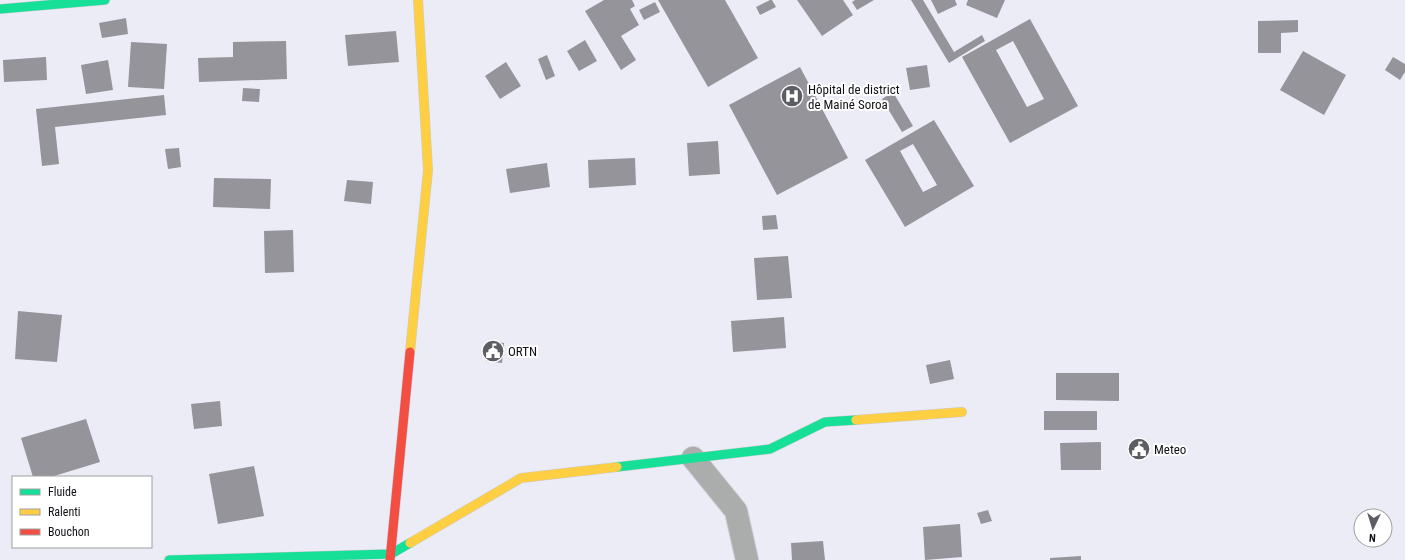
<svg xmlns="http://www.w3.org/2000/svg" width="1405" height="560" font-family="'Roboto Condensed',sans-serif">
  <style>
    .building { fill: #94949a; fill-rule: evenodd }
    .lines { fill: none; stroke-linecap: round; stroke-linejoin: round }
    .street-casing { stroke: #c9cad0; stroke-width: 24 }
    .fast-casing { stroke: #c9cad0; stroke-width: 10 }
    .slow-casing { stroke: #c9cad0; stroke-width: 10 }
    .jam-casing { stroke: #c9cad0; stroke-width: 10 }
    .street { stroke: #aaadab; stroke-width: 22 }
    .fast { stroke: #16e098; stroke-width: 9 }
    .slow { stroke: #ffcf43; stroke-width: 9 }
    .jam { stroke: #f24e42; stroke-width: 9 }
    .labels { text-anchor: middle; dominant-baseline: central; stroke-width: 4; stroke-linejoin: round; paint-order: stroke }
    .poi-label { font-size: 13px; fill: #101016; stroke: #fff; text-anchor: start }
  </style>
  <rect width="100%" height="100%" fill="#ebecf5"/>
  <g class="building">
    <polygon points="604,0 632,0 635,6 630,9 639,25 621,36 636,60 621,70 585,11"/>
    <polygon points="658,0 725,0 758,58 708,87"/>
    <polygon points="770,0 772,0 776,7 760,15 756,7"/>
    <polygon points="797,0 843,0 853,15 822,36"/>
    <polygon points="855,0 874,0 857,10 852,2"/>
    <polygon points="911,0 923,0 954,52 982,35 985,41 949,63"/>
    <polygon points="931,0 955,0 957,5 938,14"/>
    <polygon points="968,0 1005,0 997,18 966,5"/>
    <polygon points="655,2 660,12 644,20 639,10"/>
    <polygon points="126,18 128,34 102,38 99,23"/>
    <path d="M1030,19L1078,106L1010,143L962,57ZM1013,41L1044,99L1027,107L996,50Z"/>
    <polygon points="1298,20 1298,32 1281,33 1281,53 1258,53 1258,21"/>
    <polygon points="396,31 399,62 348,66 345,35"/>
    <polygon points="585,40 597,61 579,71 567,51"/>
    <polygon points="286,41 287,79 199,82 198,58 233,57 233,42"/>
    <polygon points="131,42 167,44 164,89 128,87"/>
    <polygon points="1303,51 1346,75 1324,115 1280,90"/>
    <polygon points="547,55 555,76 546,80 538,59"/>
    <polygon points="46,57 47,80 4,82 3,60"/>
    <polygon points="1393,57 1405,64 1405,72 1400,80 1385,70"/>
    <polygon points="108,60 113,90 86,94 81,65"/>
    <polygon points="506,62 521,86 500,99 485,76"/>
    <polygon points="927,65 930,87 910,90 906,68"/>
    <polygon points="800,67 848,158 777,195 729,105"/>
    <polygon points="243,88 260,89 259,102 242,101"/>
    <polygon points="893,92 913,126 902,132 882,99"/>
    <polygon points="164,95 166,115 55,127 59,164 42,166 36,109"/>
    <path d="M934,120L974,186L905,227L865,160ZM913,144L937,185L923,192L900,151Z"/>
    <polygon points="718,141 720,174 689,176 687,143"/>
    <polygon points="179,148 181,167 168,169 165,149"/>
    <polygon points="635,158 636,185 589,188 588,160"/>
    <polygon points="547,163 550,187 510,193 506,169"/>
    <polygon points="214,178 271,179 270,209 213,207"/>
    <polygon points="347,180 373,182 371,204 344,201"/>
    <polygon points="776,215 778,229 763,230 762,216"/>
    <polygon points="293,230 294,272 265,273 264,231"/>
    <polygon points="788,256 792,298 757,300 754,258"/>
    <polygon points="18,311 62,315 57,362 15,359"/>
    <polygon points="784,317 786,348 733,352 731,321"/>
    <polygon points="488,341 504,343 502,363 486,361"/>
    <polygon points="950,360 954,379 930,384 926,365"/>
    <polygon points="1056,373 1119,373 1119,401 1056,400"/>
    <polygon points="220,401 222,426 194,429 191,404"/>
    <rect x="1044" y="411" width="53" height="19"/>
    <polygon points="86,419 100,462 51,477 33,477 21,438"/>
    <polygon points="1101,442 1101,470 1061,470 1060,443"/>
    <polygon points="254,466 264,516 218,524 209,474"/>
    <polygon points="988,510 992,521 981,524 977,513"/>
    <polygon points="960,524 962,557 925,560 923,527"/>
    <polygon points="823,541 825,560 792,560 791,543"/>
    <polygon points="1081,556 1081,560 1050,560 1050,558"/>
  </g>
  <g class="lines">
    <g class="street-casing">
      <polyline id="street" points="693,458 736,511 747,560"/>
    </g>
    <g class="fast-casing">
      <g id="fast">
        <polyline points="0,9 105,0"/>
        <polyline points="617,467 770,449 825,422 856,420"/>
        <polyline points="169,560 391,554 410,543"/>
      </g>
    </g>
    <g class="slow-casing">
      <g id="slow">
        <polyline points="410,352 428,170 418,0"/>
        <polyline points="856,420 962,412"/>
        <polyline points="410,543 521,478 617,467"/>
      </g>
    </g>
    <g class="jam-casing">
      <polyline id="jam" points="390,560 410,352"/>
    </g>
    <use href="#street" class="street"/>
    <use href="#fast" class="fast"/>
    <use href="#slow" class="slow"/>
    <use href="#jam" class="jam"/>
  </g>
  <defs>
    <g id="hospital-disc" transform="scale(1.15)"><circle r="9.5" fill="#5d5d64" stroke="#fff"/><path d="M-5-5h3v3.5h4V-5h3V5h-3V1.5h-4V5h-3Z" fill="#fff"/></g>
    <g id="civic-disc" transform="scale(1.15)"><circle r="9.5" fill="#5d5d64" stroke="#fff"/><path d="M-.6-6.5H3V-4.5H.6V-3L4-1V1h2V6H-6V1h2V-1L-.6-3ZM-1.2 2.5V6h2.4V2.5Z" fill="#fff"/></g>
  </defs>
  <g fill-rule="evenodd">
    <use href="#hospital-disc" x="792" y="96"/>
    <use href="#civic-disc" x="493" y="351"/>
    <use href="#civic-disc" x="1139" y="449"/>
  </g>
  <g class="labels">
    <g class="poi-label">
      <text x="808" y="89">Hôpital de district<tspan x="808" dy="15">de Mainé Soroa</tspan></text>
      <text x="508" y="351">ORTN</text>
      <text x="1154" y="449">Meteo</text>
    </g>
  </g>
  <rect x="12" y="476" width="140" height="72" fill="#ffffff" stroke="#9f9fa2"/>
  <rect x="20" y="489" width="20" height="6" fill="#16e098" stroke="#9f9fa2"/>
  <text x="48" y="496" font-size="12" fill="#101016">Fluide</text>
  <rect x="20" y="509" width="20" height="6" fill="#ffcf43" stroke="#9f9fa2"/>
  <text x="48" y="516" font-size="12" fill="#101016">Ralenti</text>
  <rect x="20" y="529" width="20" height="6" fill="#f24e42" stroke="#9f9fa2"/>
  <text x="48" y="536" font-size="12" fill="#101016">Bouchon</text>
  <g transform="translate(1373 528) rotate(184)"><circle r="19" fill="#ffffff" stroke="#9f9fa2"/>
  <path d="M0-3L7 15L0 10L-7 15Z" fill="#5d5d64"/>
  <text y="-6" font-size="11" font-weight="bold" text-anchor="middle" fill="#101016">N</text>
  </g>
</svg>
